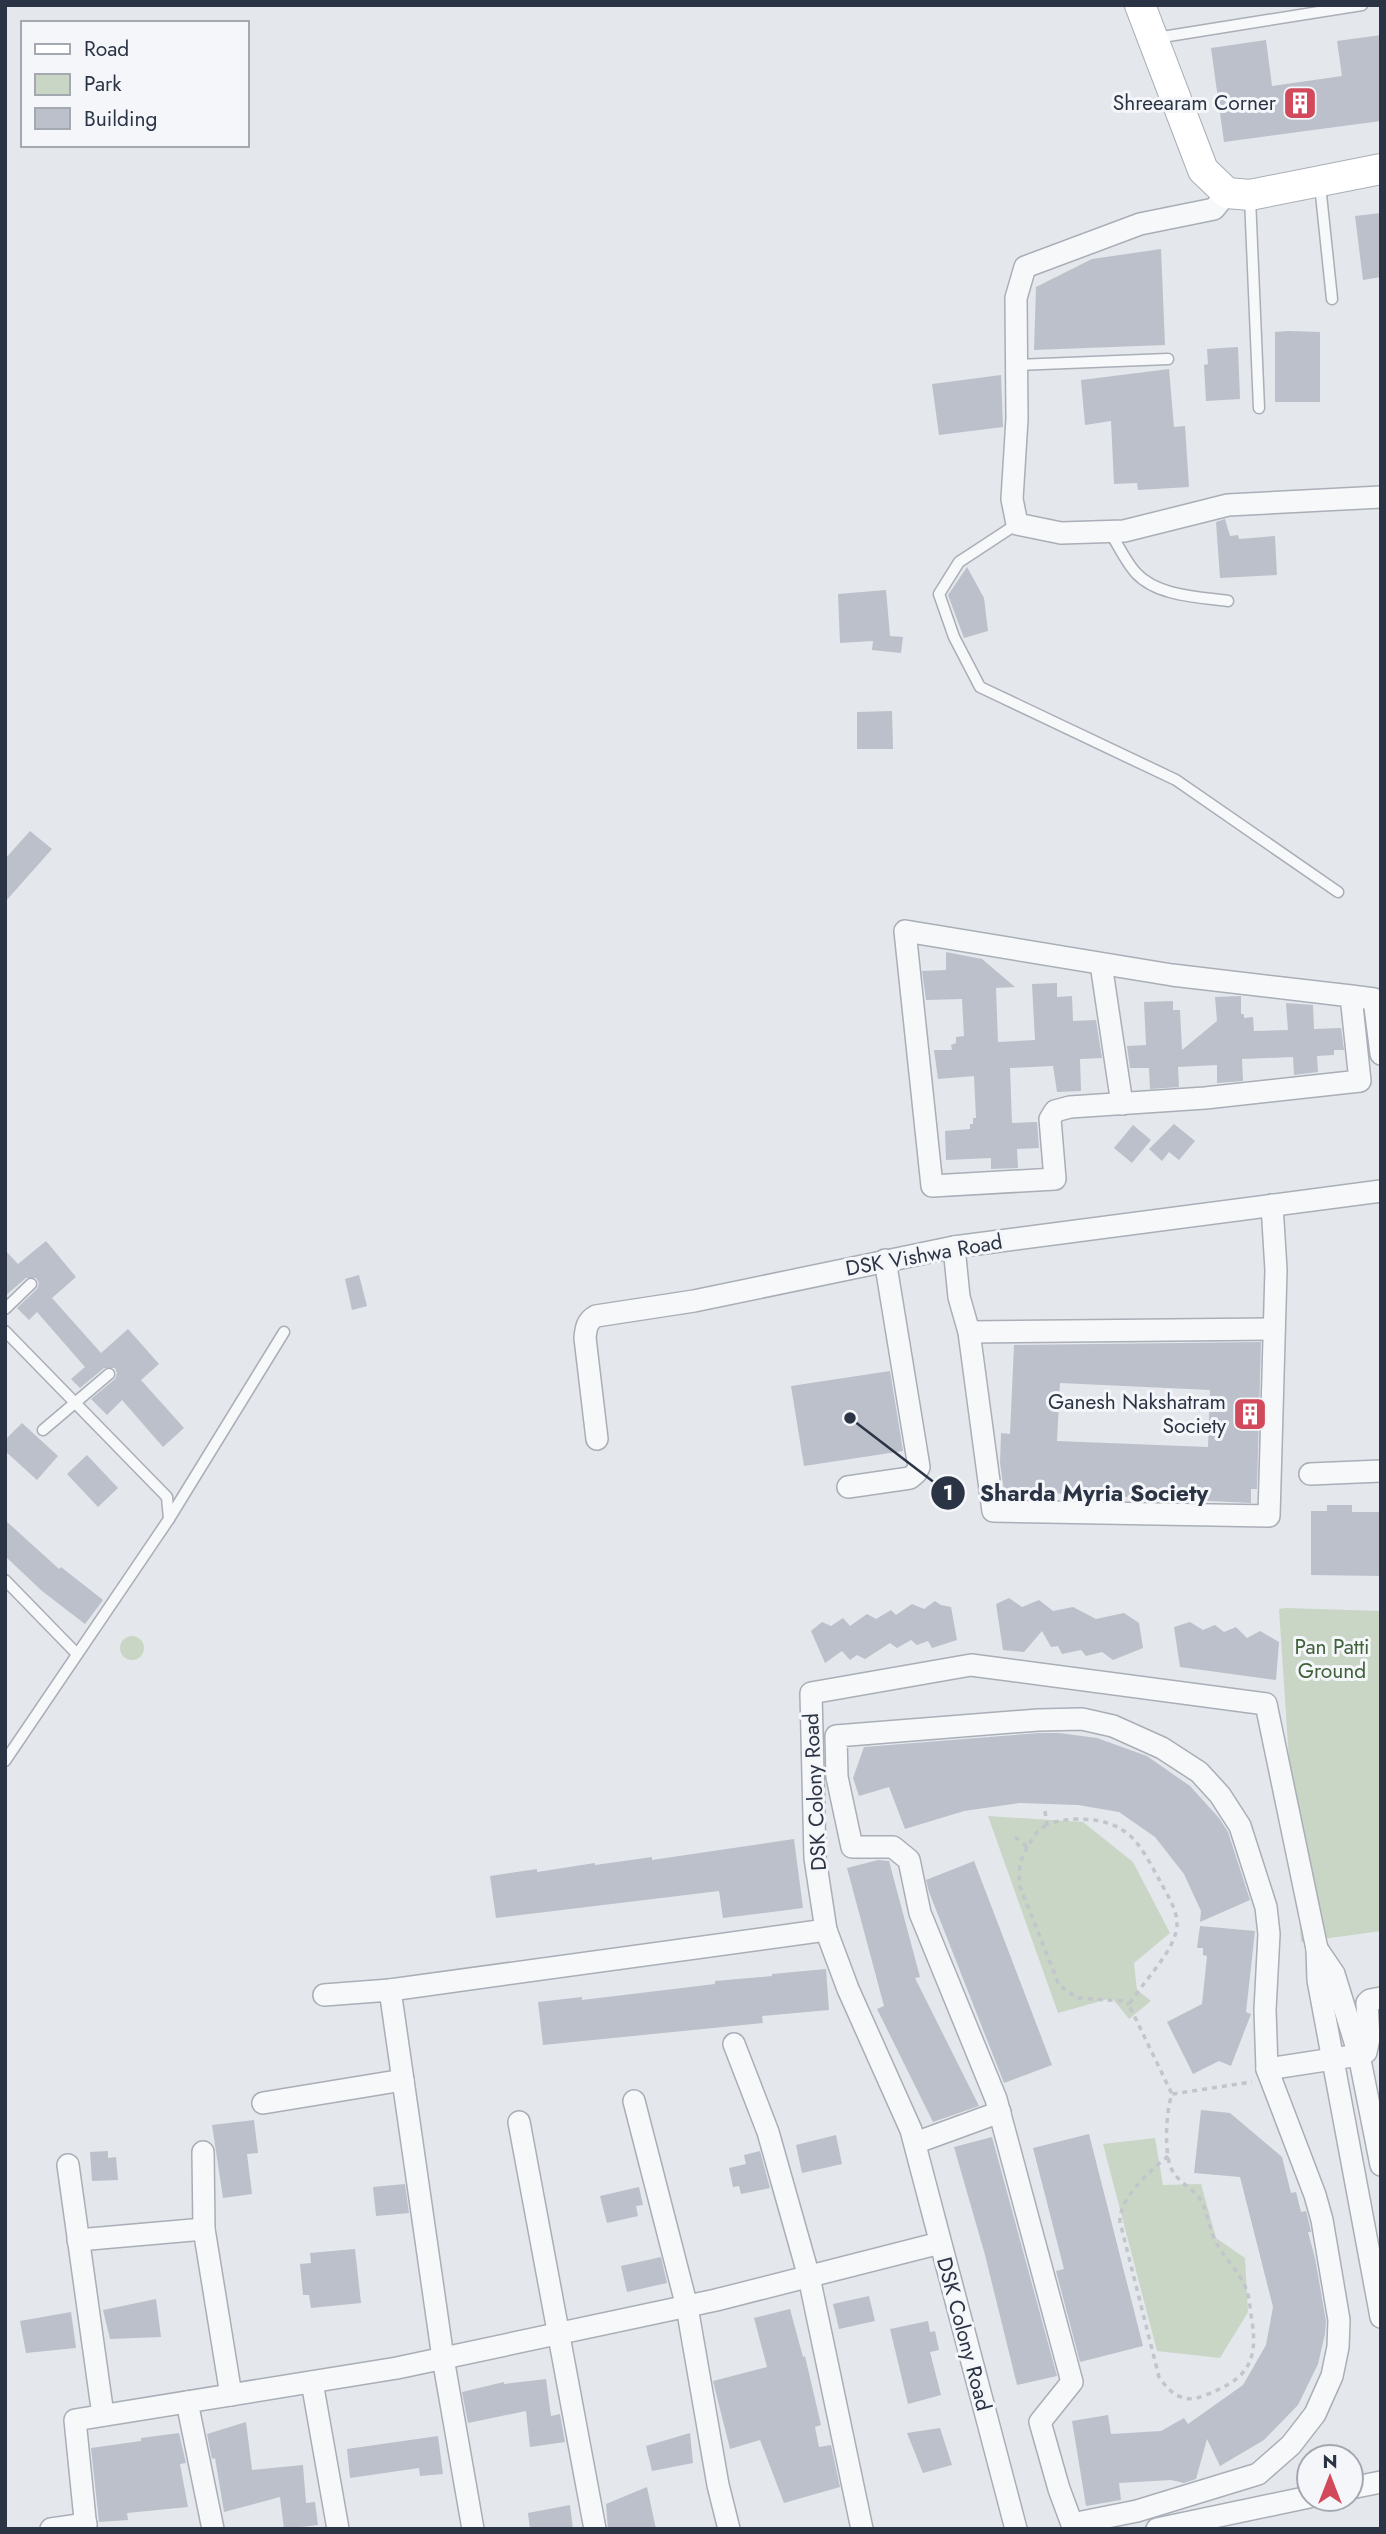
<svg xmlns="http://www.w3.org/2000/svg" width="1386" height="2534" font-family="Jost,sans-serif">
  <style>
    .green { fill: #c9d6c5 }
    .building { fill: #bbc0ca; fill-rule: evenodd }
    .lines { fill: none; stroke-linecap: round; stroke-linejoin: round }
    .lane-casing { stroke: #a9aeb7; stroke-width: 13 }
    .street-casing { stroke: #a9aeb7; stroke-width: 24 }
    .secondary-casing { stroke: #a9aeb7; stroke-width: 32 }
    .path { stroke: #c2c5cb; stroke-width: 3.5; stroke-dasharray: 5 5; stroke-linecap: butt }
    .lane { stroke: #f7f8fa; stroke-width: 10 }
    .street { stroke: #f7f8fa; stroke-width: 21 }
    .secondary { stroke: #fff; stroke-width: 30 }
    .labels { text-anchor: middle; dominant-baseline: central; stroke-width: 6; stroke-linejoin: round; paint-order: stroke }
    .poi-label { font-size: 21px; fill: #2b3445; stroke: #f4f6f9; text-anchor: end }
    .street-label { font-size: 21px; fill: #2b3445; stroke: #f4f6f9 }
    .park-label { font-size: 21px; fill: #3f6138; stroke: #f4f6f9 }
    .leader { fill: none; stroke: #2b3445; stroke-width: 2.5 }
    .callout-dot { fill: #2b3445; stroke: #f4f6f9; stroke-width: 2.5 }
    .mark-label { font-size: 21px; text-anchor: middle; font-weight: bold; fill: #fff }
    .callout-label { font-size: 23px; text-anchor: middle; font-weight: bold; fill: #2b3445; stroke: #f4f6f9; stroke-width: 6; stroke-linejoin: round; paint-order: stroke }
  </style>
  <rect width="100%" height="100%" fill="#e4e7ec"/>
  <g class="green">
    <polygon points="1286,1608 1381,1611 1381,1931 1301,1942 1279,1609"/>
    <circle cx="132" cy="1648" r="12"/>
    <polygon points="988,1816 1083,1822 1133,1862 1170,1933 1134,1963 1137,1990 1151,2001 1129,2019 1112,1998 1058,2013"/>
    <polygon points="1155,2138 1163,2185 1201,2184 1216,2238 1245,2258 1248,2312 1220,2358 1157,2351 1103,2144"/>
  </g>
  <g class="building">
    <polygon points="1381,35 1381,121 1224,142 1211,48 1266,40 1272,86 1342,76 1337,41"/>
    <polygon points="1381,213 1381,277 1363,280 1355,216"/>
    <polygon points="1161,249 1165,345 1034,350 1036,287 1092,259"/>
    <polygon points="1288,331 1320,332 1320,402 1275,402 1275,332"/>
    <polygon points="1238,347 1240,399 1206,401 1204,365 1208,364 1207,349"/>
    <polygon points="1169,369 1174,427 1185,426 1189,487 1138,490 1137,483 1114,484 1111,421 1085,425 1081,380"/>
    <polygon points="1001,375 1003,427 939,435 932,384"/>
    <polygon points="1225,519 1230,536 1238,535 1239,539 1275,536 1277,575 1220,578 1216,522"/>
    <polygon points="967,567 984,598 988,631 964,638 948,595"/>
    <polygon points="886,590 890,636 903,637 901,653 872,650 873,641 840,643 838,594"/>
    <polygon points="892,711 893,749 857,749 857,712"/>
    <polygon points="30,831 52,849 5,902 5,859"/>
    <polygon points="946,952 982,959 1015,987 996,988 998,1042 1035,1040 1032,984 1057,983 1057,997 1072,996 1073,1021 1096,1020 1102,1058 1080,1059 1081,1091 1057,1092 1053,1066 1010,1068 1012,1123 1037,1122 1039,1148 1017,1149 1018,1168 991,1169 991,1158 946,1160 945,1131 970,1129 970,1124 973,1124 973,1118 976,1118 974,1076 938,1079 934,1050 952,1050 951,1045 956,1043 956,1037 964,1036 962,999 926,1000 922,971 946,970"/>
    <polygon points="1241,996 1241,1014 1244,1014 1244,1018 1253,1017 1254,1031 1288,1030 1286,1003 1313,1005 1314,1029 1341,1028 1344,1050 1334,1050 1334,1055 1317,1056 1318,1072 1294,1075 1293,1057 1242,1059 1243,1081 1217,1083 1217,1065 1178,1067 1179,1087 1150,1089 1149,1068 1130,1068 1127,1046 1146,1045 1144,1002 1173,1001 1173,1010 1180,1010 1182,1050 1217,1021 1215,997"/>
    <polygon points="1174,1124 1195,1141 1179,1160 1169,1152 1162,1161 1149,1149"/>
    <polygon points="1133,1125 1151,1140 1132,1163 1114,1148"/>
    <polygon points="46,1241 76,1277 52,1298 101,1353 128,1329 159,1364 141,1380 184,1428 163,1447 122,1400 107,1415 91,1399 115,1379 117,1373 115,1368 104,1368 80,1388 71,1379 85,1367 37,1312 29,1320 17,1308 37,1289 39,1283 36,1278 26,1278 5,1296 5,1250 18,1264"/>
    <polygon points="359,1275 367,1306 352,1310 345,1279"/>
    <path d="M1261,1342L1257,1489H1251V1503L1004,1491L1000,1463L1001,1433L1010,1434L1014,1345ZM1060,1383L1210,1390L1208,1447L1057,1441Z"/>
    <polygon points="890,1371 903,1451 804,1466 791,1386"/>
    <polygon points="22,1423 58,1456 37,1480 5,1451 5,1440"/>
    <polygon points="87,1455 118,1488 98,1507 67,1474"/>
    <polygon points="1327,1505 1352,1505 1352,1512 1381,1512 1381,1576 1311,1575 1311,1511 1327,1511"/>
    <polygon points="5,1520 59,1569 61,1567 103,1600 85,1624 42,1591 5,1556"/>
    <polygon points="1009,1598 1022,1607 1039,1600 1053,1611 1073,1607 1096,1619 1124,1613 1139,1623 1143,1648 1113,1660 1102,1652 1086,1656 1081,1650 1062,1654 1058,1646 1051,1647 1042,1631 1024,1652 1003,1650 996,1604"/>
    <polygon points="935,1601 941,1605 951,1607 957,1640 932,1648 928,1641 917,1645 911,1640 897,1648 890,1643 865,1659 857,1655 850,1660 842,1651 825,1663 811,1631 822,1622 831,1626 843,1618 850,1626 867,1614 876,1619 891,1610 896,1615 912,1604 924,1609"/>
    <polygon points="1190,1622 1203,1630 1215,1625 1224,1632 1236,1627 1247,1638 1260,1631 1279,1642 1276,1680 1180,1667 1174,1627"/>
    <polygon points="1039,1733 1059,1733 1097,1738 1147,1756 1190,1786 1219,1818 1228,1832 1250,1900 1200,1922 1201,1911 1184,1874 1155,1837 1119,1812 1078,1805 1020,1803 964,1811 905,1829 889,1787 859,1796 853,1778 864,1747"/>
    <polygon points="794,1839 803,1908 723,1918 719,1891 496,1918 490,1876 537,1869 537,1872 595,1863 595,1865 652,1857 652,1860"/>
    <polygon points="878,1860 889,1861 920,1977 915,1978 979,2106 933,2122 877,2009 884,2006 847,1868"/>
    <polygon points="974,1861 1052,2065 1004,2083 929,1892 926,1880"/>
    <polygon points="1200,1926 1255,1931 1246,2012 1251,2014 1231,2066 1219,2061 1193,2074 1167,2022 1202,2004 1207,1956 1203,1955 1203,1948 1197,1948"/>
    <polygon points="826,1969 829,2010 762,2016 763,2023 543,2045 538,2002 582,1997 582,2000 715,1984 715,1981 772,1976 772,1974"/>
    <polygon points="1201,2110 1230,2113 1282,2157 1291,2193 1296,2192 1301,2212 1306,2211 1309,2223 1311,2232 1308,2232 1315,2258 1326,2321 1325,2334 1318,2364 1298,2405 1264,2440 1220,2466 1207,2439 1196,2479 1184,2483 1171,2480 1119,2483 1121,2500 1086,2506 1072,2421 1108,2415 1111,2434 1161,2431 1184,2418 1188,2424 1243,2385 1266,2345 1273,2307 1240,2177 1194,2173"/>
    <polygon points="254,2120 258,2153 247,2154 252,2194 223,2198 212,2125"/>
    <polygon points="1089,2134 1143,2346 1080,2362 1056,2271 1064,2269 1033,2148"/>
    <polygon points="836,2135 842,2164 802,2173 796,2145"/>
    <polygon points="992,2137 1057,2376 1017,2385 985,2255 954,2147"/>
    <polygon points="108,2151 108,2158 116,2157 118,2180 92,2181 90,2152"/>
    <polygon points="760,2151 770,2188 741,2194 739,2186 733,2187 729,2168 746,2164 744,2155"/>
    <polygon points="405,2184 409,2213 376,2216 373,2187"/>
    <polygon points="639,2187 643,2205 636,2206 638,2216 607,2223 600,2196"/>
    <polygon points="355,2249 361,2303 311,2308 309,2295 303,2295 300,2264 311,2263 310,2253"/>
    <polygon points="661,2257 667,2283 627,2292 621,2266"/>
    <polygon points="869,2296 875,2321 839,2329 833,2304"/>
    <polygon points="156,2299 161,2337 110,2339 103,2310"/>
    <polygon points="790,2309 803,2357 805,2356 821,2425 815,2427 819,2447 831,2445 840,2487 784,2503 760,2440 730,2449 713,2381 767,2367 754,2318"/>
    <polygon points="71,2312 76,2348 26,2353 20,2321"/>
    <polygon points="928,2321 930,2332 935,2331 939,2350 930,2352 941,2395 908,2404 890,2329"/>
    <polygon points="546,2379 551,2416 560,2414 565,2442 530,2447 526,2411 468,2423 462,2392 504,2382 504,2384"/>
    <polygon points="246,2422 252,2470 303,2465 306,2503 315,2502 318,2525 284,2529 280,2497 224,2512 215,2458 212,2459 207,2434"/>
    <polygon points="940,2428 952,2465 923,2473 907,2433"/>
    <polygon points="179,2433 186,2463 180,2464 188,2507 127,2513 128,2520 99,2522 91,2448 141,2441 141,2438"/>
    <polygon points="690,2433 693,2463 652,2471 646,2446"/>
    <polygon points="438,2436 443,2474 420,2476 419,2468 350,2478 347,2449"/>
    <polygon points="647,2487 656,2529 608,2529 606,2504"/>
    <polygon points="570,2505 573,2529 530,2529 528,2513"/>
  </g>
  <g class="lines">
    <g class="lane-casing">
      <g id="lane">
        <polyline points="1156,38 1362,5"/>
        <polyline points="1320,185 1332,299"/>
        <polyline points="1250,198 1259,408"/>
        <polyline points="1016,365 1168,359"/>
        <polyline points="1017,524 959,562 939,594 954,637 980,687 1176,780 1338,892"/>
        <path d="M1109,531C1118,544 1125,561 1136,573C1157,596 1198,597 1228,601"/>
        <polyline points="5,1309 31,1284"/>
        <polyline points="5,1331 167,1497 169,1519 5,1761"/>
        <polyline points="43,1430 109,1374"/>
        <polyline points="169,1519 284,1332"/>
        <polyline points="5,1580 77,1654"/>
      </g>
    </g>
    <g class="street-casing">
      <g id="street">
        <polyline points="1227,193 1214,209 1140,224 1025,267 1016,298 1017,419 1012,499 1017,524 1061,533 1124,531 1228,505 1381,497"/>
        <polyline points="1101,964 1122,1104"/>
        <polyline points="1351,996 1360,1081 1205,1098 1070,1107 1055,1111 1050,1119 1055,1179 932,1186 905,931 1172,975 1351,996 1374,999 1381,1054"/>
        <polyline points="954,1247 959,1297 969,1332 993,1511 1269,1516 1276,1270 1272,1205"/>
        <polyline points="969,1332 1274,1329"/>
        <path d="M597,1439L585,1338C586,1328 587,1321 596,1316L694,1301L954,1247L1381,1191"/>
        <polyline points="1310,1474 1381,1471"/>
        <polyline points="848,1487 910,1478 916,1473 919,1467 885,1260"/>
        <polygon points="1082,1719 1113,1726 1162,1748 1199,1772 1220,1795 1240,1826 1266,1907 1269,1934 1265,2010 1267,2069 1315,2195 1322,2220 1339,2320 1338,2347 1332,2376 1315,2414 1291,2445 1258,2474 1137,2511 1072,2524 1059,2489 1040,2422 1072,2382 996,2099 920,1913 909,1860 893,1847 852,1847 837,1777 836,1736 1038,1720"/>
        <polyline points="1317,1949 1334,1974 1359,2055 1381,2165"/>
        <polyline points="390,1990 443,2358 473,2529"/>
        <polyline points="324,1995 390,1990 826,1930"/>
        <polyline points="734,2044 768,2132 809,2277 862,2529"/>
        <polyline points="1267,2069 1359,2055 1366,2052 1369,2038 1367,2003 1370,2000 1381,1998"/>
        <polyline points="634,2101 687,2307 718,2485 729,2529"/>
        <polyline points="263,2103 403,2080"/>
        <polyline points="519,2122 595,2529"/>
        <polyline points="915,2143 1000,2112"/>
        <polyline points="203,2152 204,2229 231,2395"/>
        <polyline points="68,2165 103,2415"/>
        <polyline points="78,2240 204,2229"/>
        <polyline points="312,2382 338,2529"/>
        <polyline points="187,2402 213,2529"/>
        <polyline points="1351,2488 1381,2482"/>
        <polyline points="51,2529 86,2524"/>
        <polyline points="86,2529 75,2420 397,2368 716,2300 940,2243"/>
        <polyline points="1016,2529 911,2130 848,1989 826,1930 815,1858 811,1693 971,1665 1266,1704 1317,1949 1318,1980 1381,2317"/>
        <polyline points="1157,2529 1309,2497"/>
      </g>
    </g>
    <g class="secondary-casing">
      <polyline id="secondary" points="1140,5 1203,170 1227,193 1250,195 1381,169"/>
    </g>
    <g class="path">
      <path d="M1045,1811L1047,1824C1070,1817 1103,1816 1124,1831C1140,1841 1152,1867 1161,1883C1167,1894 1177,1910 1177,1923C1178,1949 1141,1983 1129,2005L1172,2094"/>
      <polyline points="1015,1837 1027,1847 1037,1832 1047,1824"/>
      <polyline points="1027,1847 1020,1863 1019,1884 1059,1985 1077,1998 1124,2001 1129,2005"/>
      <path d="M1168,2156C1151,2170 1118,2199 1120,2222L1159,2377C1170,2393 1183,2404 1203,2396C1243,2381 1259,2366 1252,2321C1250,2311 1250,2298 1246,2289C1241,2273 1225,2259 1217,2244C1209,2230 1208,2212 1200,2199C1192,2187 1177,2182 1171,2168C1164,2152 1166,2110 1172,2094L1252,2082"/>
    </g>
    <use href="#lane" class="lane"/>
    <use href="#street" class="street"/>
    <use href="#secondary" class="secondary"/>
  </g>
  <defs>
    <g id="building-square" transform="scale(1.75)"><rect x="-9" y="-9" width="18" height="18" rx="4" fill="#d1495b" stroke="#f4f6f9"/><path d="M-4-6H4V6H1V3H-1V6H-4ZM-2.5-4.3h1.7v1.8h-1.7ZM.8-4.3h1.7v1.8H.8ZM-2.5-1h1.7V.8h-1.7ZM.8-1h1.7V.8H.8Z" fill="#fff"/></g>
  </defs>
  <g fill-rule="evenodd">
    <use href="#building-square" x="1300" y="103"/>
    <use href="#building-square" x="1250" y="1414"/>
  </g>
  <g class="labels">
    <g class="poi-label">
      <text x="1276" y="103">Shreearam Corner</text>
      <text x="1226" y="1402">Ganesh Nakshatram<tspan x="1226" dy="24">Society</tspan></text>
    </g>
    <g class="street-label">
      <text transform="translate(924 1255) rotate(-10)">DSK Vishwa Road</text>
      <text transform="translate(815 1792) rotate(-93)">DSK Colony Road</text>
      <text transform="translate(964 2334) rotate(75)">DSK Colony Road</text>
    </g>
    <g class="park-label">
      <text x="1332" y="1647">Pan Patti<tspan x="1332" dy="24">Ground</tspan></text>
    </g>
  </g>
  <path class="leader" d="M850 1418L948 1493"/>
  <g class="callout-dot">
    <circle cx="850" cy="1418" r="7"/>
    <circle cx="948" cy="1493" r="18"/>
  </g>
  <g class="mark-label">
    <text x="948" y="1500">1</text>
  </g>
  <g class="callout-label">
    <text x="1094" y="1501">Sharda Myria Society</text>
  </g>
  <rect width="1386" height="2534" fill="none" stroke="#2b3445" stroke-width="14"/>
  <rect x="21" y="21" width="228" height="126" fill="#f4f6f9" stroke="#a4a8b1" stroke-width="2"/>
  <rect x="35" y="44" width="35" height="10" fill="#ffffff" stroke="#a4a8b1" stroke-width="2"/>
  <text x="84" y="56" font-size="21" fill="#2b3445">Road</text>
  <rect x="35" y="74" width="35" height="21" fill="#c9d6c5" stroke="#a4a8b1" stroke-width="2"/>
  <text x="84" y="91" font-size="21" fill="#2b3445">Park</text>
  <rect x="35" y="108" width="35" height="21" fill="#bbc0ca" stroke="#a4a8b1" stroke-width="2"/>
  <text x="84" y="126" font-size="21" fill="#2b3445">Building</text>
  <g transform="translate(1330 2478)"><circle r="33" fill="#f4f6f9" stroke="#a4a8b1" stroke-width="2"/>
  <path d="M0-5L12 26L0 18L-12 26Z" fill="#d1495b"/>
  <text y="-10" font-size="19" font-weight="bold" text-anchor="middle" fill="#2b3445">N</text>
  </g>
</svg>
